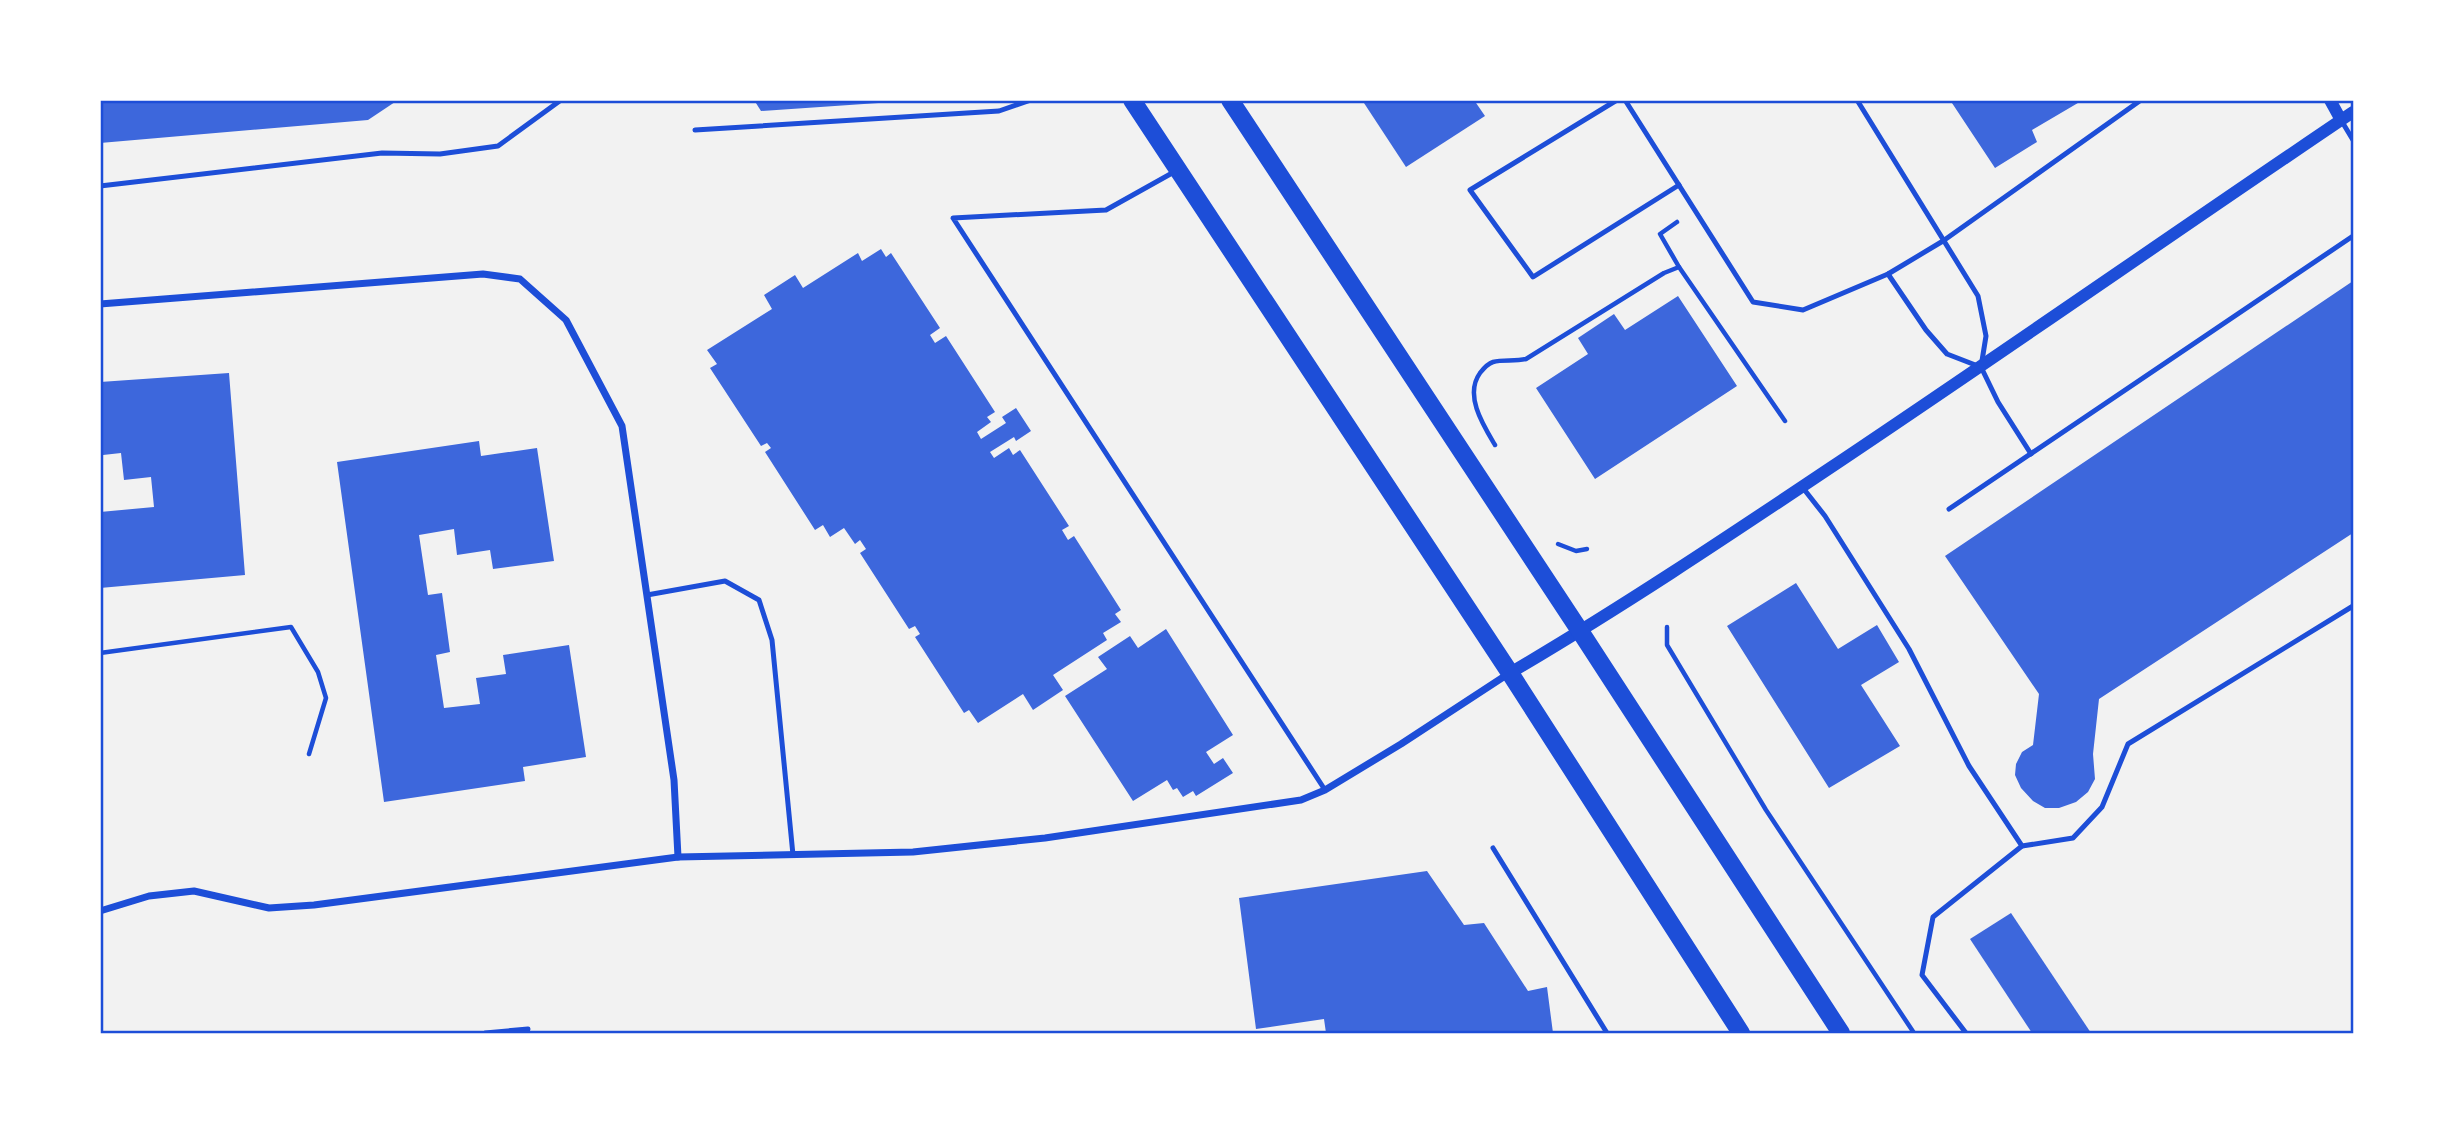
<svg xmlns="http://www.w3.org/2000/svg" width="2453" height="1133" font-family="'Fira Sans Condensed',sans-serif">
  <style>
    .building { fill: #3d67dc }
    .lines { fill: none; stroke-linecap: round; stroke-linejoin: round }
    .path { stroke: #1d4ed8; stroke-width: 4.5 }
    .service { stroke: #1d4ed8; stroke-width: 5 }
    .minor { stroke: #1d4ed8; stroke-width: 7 }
    .tertiary { stroke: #1d4ed8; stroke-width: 12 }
    .primary { stroke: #1d4ed8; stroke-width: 18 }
    .neatline { fill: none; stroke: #1d4ed8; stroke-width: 2.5 }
  </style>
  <rect width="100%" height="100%" fill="#f2f2f2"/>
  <g class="building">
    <polygon points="100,100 398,100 368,120 100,143"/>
    <polygon points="754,100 893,100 893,102 761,111"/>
    <polygon points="1362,100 1474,100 1485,116 1406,167"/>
    <polygon points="1950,100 2083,100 2032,130 2037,142 1995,168"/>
    <polygon points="881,249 886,257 891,253 940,328 930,335 935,343 946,336 995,412 987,417 991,422 977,432 981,439 1006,423 1002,417 1016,408 1031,431 1016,441 1014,437 990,452 994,458 1009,448 1013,455 1020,450 1069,526 1062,530 1068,540 1074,536 1121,610 1115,614 1121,622 1103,633 1107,640 1053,675 1063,690 1033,710 1023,694 978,723 969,710 964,713 915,637 920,634 915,626 909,629 860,553 866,549 860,540 855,544 844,528 830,537 823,525 815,530 765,452 771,448 767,443 761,446 710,368 717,364 707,350 772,309 764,295 795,275 803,288 858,253 862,261"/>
    <polygon points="2353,281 2353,533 2099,699 2093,754 2095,779 2088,792 2076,802 2059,808 2045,808 2033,801 2021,788 2015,775 2016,764 2022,752 2033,745 2039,694 1945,556"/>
    <polygon points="1678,296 1737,386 1595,479 1536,388 1588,354 1578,338 1614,314 1625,330"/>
    <polygon points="229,373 245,575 100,588 100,512 154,507 151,477 124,480 121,453 103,455 100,382"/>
    <polygon points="479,441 481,456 537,448 554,561 493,569 490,550 457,555 454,529 419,535 428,595 442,593 450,652 436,655 444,708 480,704 476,678 506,674 503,655 569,645 586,757 523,767 525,781 384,802 337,462"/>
    <polygon points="1796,583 1838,649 1877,625 1899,662 1861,685 1900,746 1829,788 1727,626"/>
    <polygon points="1166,629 1233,735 1206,752 1214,764 1223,758 1233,773 1196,796 1193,791 1183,797 1177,788 1173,790 1167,780 1133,801 1065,696 1107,669 1098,657 1130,636 1138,648"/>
    <polygon points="1427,871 1464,925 1484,923 1528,991 1547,987 1553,1033 1326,1033 1324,1019 1256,1029 1239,898"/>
    <polygon points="2011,913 2091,1033 2032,1033 1970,939"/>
  </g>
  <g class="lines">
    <g class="path">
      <polyline points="1677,222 1660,234 1679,267"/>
      <path d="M1495,445C1483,425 1464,395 1480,373C1484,368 1487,364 1493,362C1503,359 1515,362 1526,359L1664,273L1679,267L1785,421"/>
      <polyline points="1558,544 1576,551 1587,549"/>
      <polyline points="1667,627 1667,645 1766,810 1914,1033"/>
      <polyline points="100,653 291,627 318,672 326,698 309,754"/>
    </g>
    <g class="service">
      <polyline points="1617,100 1470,190 1533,277 1679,185"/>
      <polyline points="1625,100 1753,302 1803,310 1888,274 1943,241 2141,100"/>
      <polyline points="1857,100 1978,296 1986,336 1981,367 1998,402 2031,454"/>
      <polyline points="2341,120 2353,140"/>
      <polyline points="695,130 999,111 1031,100"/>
      <polyline points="1174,172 1106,210 953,218 1325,790"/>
      <polyline points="100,186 382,153 440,154 498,146 561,100"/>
      <polyline points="1888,274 1926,330 1947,354 1978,366"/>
      <polyline points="1803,488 1825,516 1909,649 1969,766 2022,846 2073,838 2102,807 2128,744 2353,606"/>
      <polyline points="1949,509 2353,236"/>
      <polyline points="647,595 725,581 759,600 772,640 793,855"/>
      <polyline points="1493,848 1607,1033"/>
      <polyline points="485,1033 528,1029"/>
      <polyline points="1966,1033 1922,975 1933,917 2022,846"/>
    </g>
    <g class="minor">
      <polyline points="100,304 483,274 520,279 566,320 622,426 674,780 678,857"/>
      <polyline points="100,911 149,896 194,891 269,908 314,905 678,857 913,852 1045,838 1301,800 1325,790 1401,744 1508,674"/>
    </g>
    <g class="tertiary">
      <polyline points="2330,100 2341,120"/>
      <path d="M1510,673C1619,609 1724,539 1830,468C2005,351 2178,230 2353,112"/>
    </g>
    <g class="primary">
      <polyline points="1132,100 1510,673 1741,1033"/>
      <polyline points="1230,100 1580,631 1841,1033"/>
    </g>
  </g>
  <rect width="2453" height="1133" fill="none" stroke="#ffffff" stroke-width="203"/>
  <rect x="102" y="102" width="2250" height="930" class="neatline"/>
</svg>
